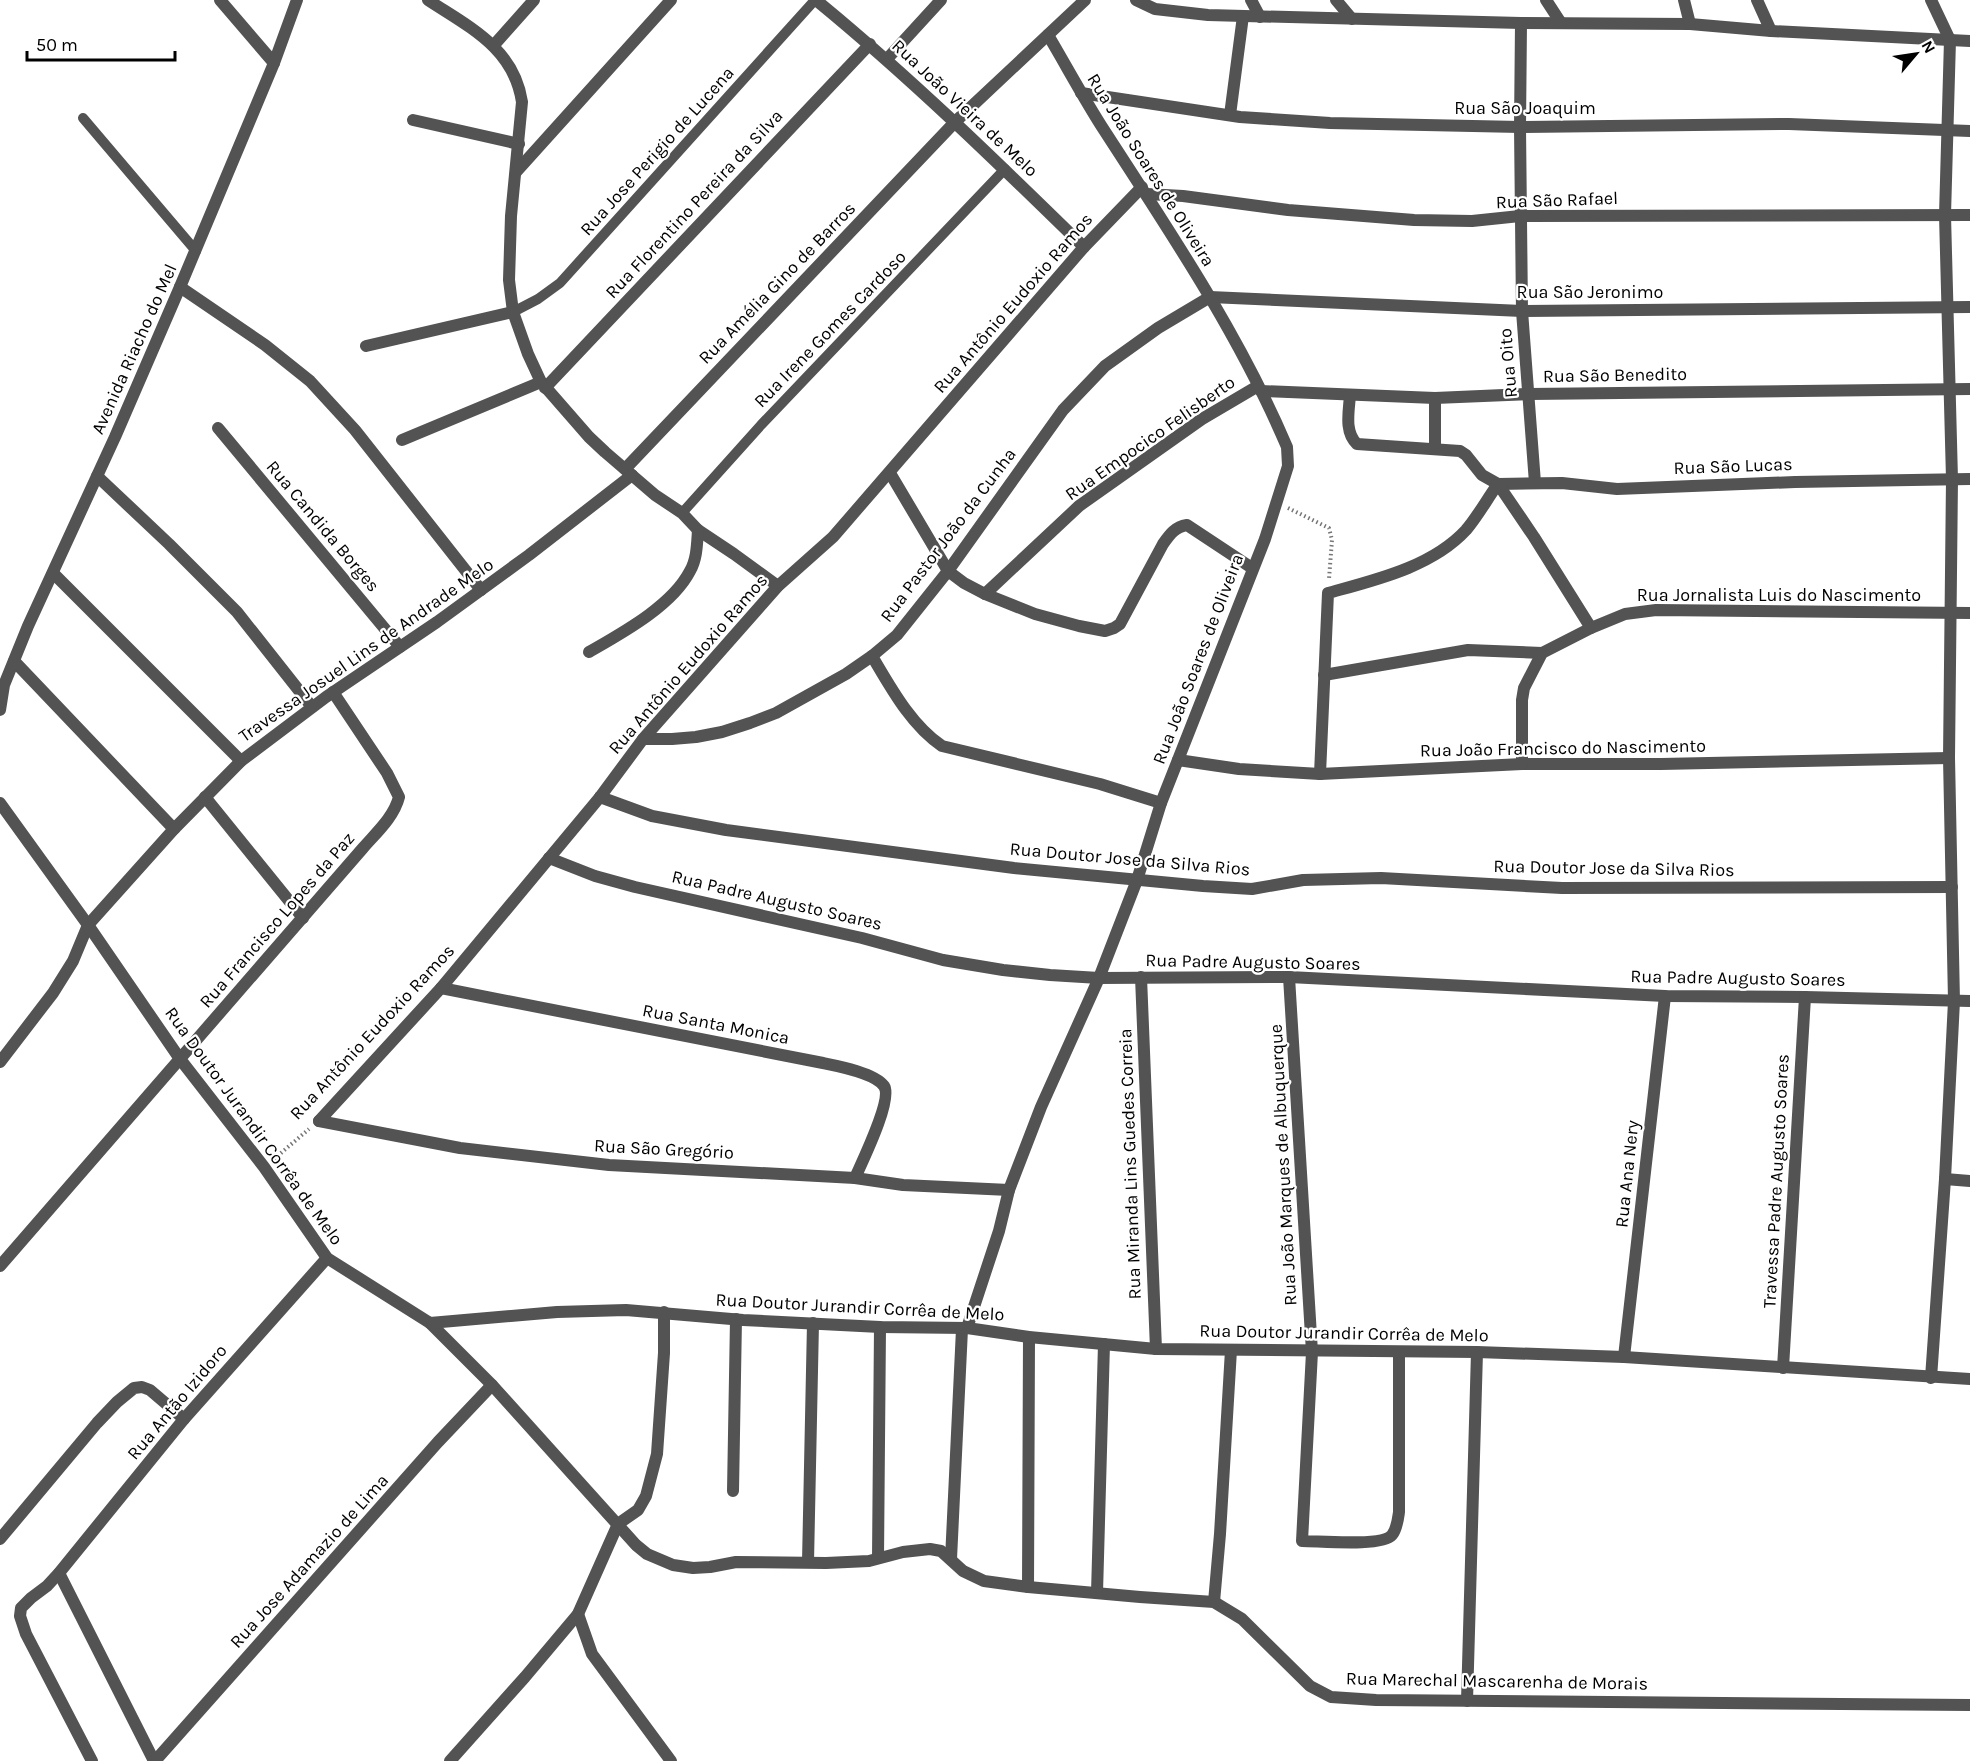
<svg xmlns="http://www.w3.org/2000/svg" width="1970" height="1761" font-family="Karla,sans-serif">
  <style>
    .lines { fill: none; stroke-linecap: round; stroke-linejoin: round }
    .path { stroke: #757575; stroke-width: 4; stroke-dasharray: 1.5 3; stroke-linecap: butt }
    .service { stroke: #535353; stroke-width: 10 }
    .minor { stroke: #535353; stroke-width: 12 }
    .tertiary { stroke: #535353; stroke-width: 12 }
    .labels { text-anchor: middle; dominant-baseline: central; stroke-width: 4.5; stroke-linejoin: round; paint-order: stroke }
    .street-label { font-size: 18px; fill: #000; stroke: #fff }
  </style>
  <rect width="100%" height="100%" fill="#fff"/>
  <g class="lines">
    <g class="path">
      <polyline points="1288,508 1329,528 1332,540 1329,579"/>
      <polyline points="274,1159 309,1129"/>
    </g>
    <g class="service">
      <polyline points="83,118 196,251"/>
      <polyline points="513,312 538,299 560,283 815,0"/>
      <polyline points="682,513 761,425 1005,169"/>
    </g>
    <g class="minor">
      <polyline points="220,0 274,63"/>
      <path d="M428,0C469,27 514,48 522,102L511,216L509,280L513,312L528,354L541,382L589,437L605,452L655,495L682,513L698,530L734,554L778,586"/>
      <path d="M816,0C910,77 997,162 1084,247"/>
      <polyline points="1136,0 1155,9 1208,15 1521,23 1690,24 1771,31 1970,41"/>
      <polyline points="1251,0 1260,17"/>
      <polyline points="1336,0 1352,19"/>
      <polyline points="1546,0 1561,23"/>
      <polyline points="1684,0 1690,24"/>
      <polyline points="1757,0 1771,31"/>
      <polyline points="1931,0 1950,40 1945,215 1952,479 1949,758 1954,1001 1945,1179 1931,1378"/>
      <polyline points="1521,23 1520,127 1522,311 1535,483"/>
      <polyline points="494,45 534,0"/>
      <polyline points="887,59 941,0"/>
      <polyline points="1081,93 1240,117 1330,123 1520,127 1789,124 1970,131"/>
      <polyline points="1230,115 1243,16"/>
      <polyline points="413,120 519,144"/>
      <polyline points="516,172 671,0"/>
      <polyline points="1147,194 1183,196 1288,210 1414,220 1472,221 1520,216 1970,215"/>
      <polyline points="180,287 265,345 310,381 355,430 481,590"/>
      <polyline points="366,346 513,312"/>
      <polyline points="545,388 870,44"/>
      <polyline points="1261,391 1435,398 1529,394 1970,389"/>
      <path d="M1350,395C1349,411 1344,432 1357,444L1460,451L1466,455L1482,475L1498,484L1562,483L1617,489L1795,482L1970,479"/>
      <polyline points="218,428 400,647"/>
      <polyline points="402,440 541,382"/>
      <polyline points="1435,449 1435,398"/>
      <polyline points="625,469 955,122 1085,0"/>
      <path d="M890,473L948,571L964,583L985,594L1035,614L1079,626L1105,631L1114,628L1120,624L1163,544C1170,534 1175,527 1187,525L1252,568"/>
      <polyline points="97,476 169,544 237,612 312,707"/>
      <polyline points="1498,484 1534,537 1591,628"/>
      <polyline points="53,573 241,761"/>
      <polyline points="985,594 1079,506 1202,419 1258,386"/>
      <path d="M589,652C622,633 672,606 690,571C697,559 697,544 698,530"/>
      <path d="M872,656C891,688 911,725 942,746L1100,784L1161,803"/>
      <polyline points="14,661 174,829"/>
      <polyline points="1324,675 1468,650 1542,653"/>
      <polyline points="643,739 672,739 696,737 722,732 750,723 776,713 846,674 872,656 897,635 948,571 1063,410 1105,366 1158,328 1210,297 1522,311 1970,307"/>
      <polyline points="1178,760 1239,769 1320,774 1522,764 1661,764 1949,758"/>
      <polyline points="1522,764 1522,700 1524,688 1542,653 1591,628 1625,614 1656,610 1970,613"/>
      <path d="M1320,774L1328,593C1375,580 1432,567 1466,530C1478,516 1487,499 1498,484"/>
      <polyline points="205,797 303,918"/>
      <polyline points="600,797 652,816 726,830 1014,868 1203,886 1252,889 1303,880 1381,878 1562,888 1952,887"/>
      <polyline points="549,858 595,876 635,887 862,938 943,960 1003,970 1050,975 1099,978 1289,977 1665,996 1805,997 1970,1001"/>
      <polyline points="1141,977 1156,1349"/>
      <path d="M1289,977L1312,1352L1302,1541C1320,1541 1382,1547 1392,1535C1397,1529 1398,1519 1399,1512V1352"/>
      <path d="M441,988L823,1063C838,1066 875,1073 884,1086C893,1099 862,1162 855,1178"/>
      <polyline points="0,1062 53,993 73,961 88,925 174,829 241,761 326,697 437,622 529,555 632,475"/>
      <polyline points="319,1121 441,988 600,797 643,739 778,586 833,537 1084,247 1142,187"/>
      <polyline points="319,1121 460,1148 609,1165 855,1178 903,1185 1009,1190"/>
      <polyline points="1945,1179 1970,1181"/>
      <path d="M0,1266L363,848C376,833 394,817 399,797L387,773L333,692"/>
      <polyline points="430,1323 492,1385 636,1545 647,1554 673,1565 693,1568 710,1567 736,1562 826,1563 869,1561 903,1552 930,1549 941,1551 963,1571 984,1581 1028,1587 1140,1597 1214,1602 1242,1619 1310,1686 1331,1697 1376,1700 1970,1705"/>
      <path d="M967,1328L999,1231L1009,1190L1041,1107L1099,978L1137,880L1161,803L1265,539L1288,466L1287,447C1239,334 1170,232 1104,130C1084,99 1067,67 1048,35"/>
      <polyline points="1624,1357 1665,996"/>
      <polyline points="1783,1368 1805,997"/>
      <polyline points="733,1491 736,1319"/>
      <polyline points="0,1539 97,1423 117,1402 134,1388 142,1387 150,1390 184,1419"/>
      <polyline points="878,1558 880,1327"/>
      <polyline points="951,1559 962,1329"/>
      <polyline points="808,1562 813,1323"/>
      <polyline points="59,1573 154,1761"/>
      <polyline points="1028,1587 1029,1337"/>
      <polyline points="1097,1593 1104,1344"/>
      <polyline points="1214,1602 1220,1534 1231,1350"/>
      <polyline points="578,1614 592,1654 671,1761"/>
      <polyline points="1467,1701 1477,1352"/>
      <polyline points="92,1761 26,1634 20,1616 21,1608 31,1598 47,1586 59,1573 184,1419 327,1258"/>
      <polyline points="155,1761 438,1442 492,1385"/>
      <polyline points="450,1761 525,1677 578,1614 618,1524 638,1510 646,1496 657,1454 664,1353 664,1312"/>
    </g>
    <g class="tertiary">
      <polyline points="0,710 4,685 28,626 115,437 180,287 274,63 297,0"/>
      <polyline points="0,803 88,925 180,1059 264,1167 327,1258 430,1323 557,1312 626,1310 743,1320 880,1327 967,1328 1029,1337 1156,1349 1477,1352 1624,1357 1970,1379"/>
    </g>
  </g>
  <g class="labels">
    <g class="street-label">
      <text transform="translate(965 108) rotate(43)">Rua João Vieira de Melo</text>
      <text x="1525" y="108">Rua São Joaquim</text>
      <text transform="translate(657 151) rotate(-48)">Rua Jose Perigio de Lucena</text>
      <text transform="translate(1151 170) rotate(58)">Rua João Soares de Oliveira</text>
      <text transform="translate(1557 200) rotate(-2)">Rua São Rafael</text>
      <text transform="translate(694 204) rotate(-47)">Rua Florentino Pereira da Silva</text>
      <text transform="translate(777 283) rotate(-46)">Rua Amélia Gino de Barros</text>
      <text x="1590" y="292">Rua São Jeronimo</text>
      <text transform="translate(1013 303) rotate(-49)">Rua Antônio Eudoxio Ramos</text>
      <text transform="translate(830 329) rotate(-46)">Rua Irene Gomes Cardoso</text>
      <text transform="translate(134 349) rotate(-66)">Avenida Riacho do Mel</text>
      <text transform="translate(1508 363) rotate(-95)">Rua Oito</text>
      <text transform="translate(1615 375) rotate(-1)">Rua São Benedito</text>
      <text transform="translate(1150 438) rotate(-35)">Rua Empocico Felisberto</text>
      <text transform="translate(1733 466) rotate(-2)">Rua São Lucas</text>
      <text transform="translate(323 526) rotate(50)">Rua Candida Borges</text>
      <text transform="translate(948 535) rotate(-53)">Rua Pastor João da Cunha</text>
      <text x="1779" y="595">Rua Jornalista Luis do Nascimento</text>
      <text transform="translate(366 650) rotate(-35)">Travessa Josuel Lins de Andrade Melo</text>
      <text transform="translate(1198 659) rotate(-69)">Rua João Soares de Oliveira</text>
      <text transform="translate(688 664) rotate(-49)">Rua Antônio Eudoxio Ramos</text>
      <text transform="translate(1563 748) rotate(-1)">Rua João Francisco do Nascimento</text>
      <text transform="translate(1130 859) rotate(5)">Rua Doutor Jose da Silva Rios</text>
      <text transform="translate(1614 868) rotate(1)">Rua Doutor Jose da Silva Rios</text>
      <text transform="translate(777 900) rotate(13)">Rua Padre Augusto Soares</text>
      <text transform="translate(277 920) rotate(-49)">Rua Francisco Lopes da Paz</text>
      <text transform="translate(1253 962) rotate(1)">Rua Padre Augusto Soares</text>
      <text transform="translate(1738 978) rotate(1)">Rua Padre Augusto Soares</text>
      <text transform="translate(716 1024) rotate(11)">Rua Santa Monica</text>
      <text transform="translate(372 1032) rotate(-47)">Rua Antônio Eudoxio Ramos</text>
      <text transform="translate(254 1126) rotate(54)">Rua Doutor Jurandir Corrêa de Melo</text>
      <text transform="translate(664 1149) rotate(3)">Rua São Gregório</text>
      <text transform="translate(1130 1164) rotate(-92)">Rua Miranda Lins Guedes Correia</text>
      <text transform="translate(1283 1165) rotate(-93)">Rua João Marques de Albuquerque</text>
      <text transform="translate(1627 1174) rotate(-84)">Rua Ana Nery</text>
      <text transform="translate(1776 1181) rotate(-87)">Travessa Padre Augusto Soares</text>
      <text transform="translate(860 1307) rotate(3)">Rua Doutor Jurandir Corrêa de Melo</text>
      <text transform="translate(1344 1333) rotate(1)">Rua Doutor Jurandir Corrêa de Melo</text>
      <text transform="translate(177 1402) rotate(-50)">Rua Antão Izidoro</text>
      <text transform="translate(309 1561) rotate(-48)">Rua Jose Adamazio de Lima</text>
      <text transform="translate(1497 1681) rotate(1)">Rua Marechal Mascarenha de Morais</text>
    </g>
  </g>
  <g transform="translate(1916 54) rotate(61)" stroke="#ffffff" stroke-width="4.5" paint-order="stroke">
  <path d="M0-4.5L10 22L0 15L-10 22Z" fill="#000000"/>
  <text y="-9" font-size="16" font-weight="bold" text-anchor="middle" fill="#000000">N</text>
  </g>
  <path d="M27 51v9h148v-9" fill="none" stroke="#000000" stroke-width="3"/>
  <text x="36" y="51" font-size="18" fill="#000000" stroke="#ffffff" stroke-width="4.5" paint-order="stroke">50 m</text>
</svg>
